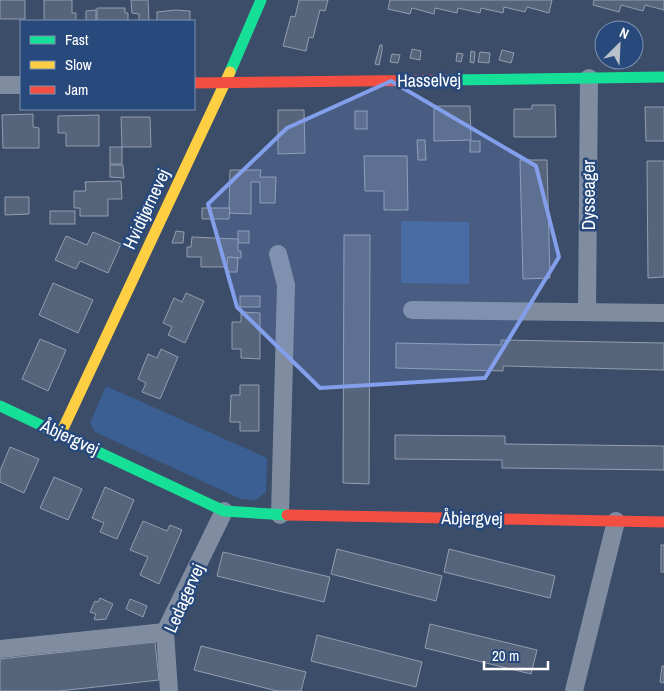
<svg xmlns="http://www.w3.org/2000/svg" width="664" height="691" font-family="'Archivo Narrow',sans-serif">
  <style>
    .green { fill: #3b5f93 }
    .building { fill: #56657b; stroke: #939eaf }
    .lines { fill: none; stroke-linecap: round; stroke-linejoin: round }
    .street { stroke: #808da0; stroke-width: 18 }
    .fast { stroke: #16e098; stroke-width: 11 }
    .slow { stroke: #ffcf43; stroke-width: 11 }
    .jam { stroke: #f24e42; stroke-width: 11 }
    .marked { fill: #839eea; fill-opacity: 0.2; stroke: #839eea; stroke-width: 4; stroke-linejoin: round }
    .labels { text-anchor: middle; dominant-baseline: central; stroke-width: 5; stroke-linejoin: round; paint-order: stroke }
    .street-label { font-size: 18px; fill: #fff; stroke: #28497c }
  </style>
  <rect width="100%" height="100%" fill="#3b4d69"/>
  <g class="green">
    <polygon points="401,221 469,222 469,284 401,283"/>
    <polygon points="106,386 267,458 266,492 256,500 241,499 95,432 90,423"/>
  </g>
  <g class="building">
    <rect x="0" y="0" width="25" height="19"/>
    <polygon points="44,0 72,0 72,13 76,13 76,21 44,21"/>
    <polygon points="131,0 148,0 149,21 139,21 139,14 132,13"/>
    <polygon points="299,0 328,0 325,11 320,10 313,38 309,37 306,51 283,46 291,16 295,17"/>
    <polygon points="390,0 552,0 549,13 527,7 525,12 504,7 503,13 481,8 480,13 458,8 457,13 435,8 434,14 412,8 410,14 388,9"/>
    <polygon points="594,0 664,0 664,10 645,5 643,11 621,5 619,12 593,5"/>
    <polygon points="97,8 125,8 125,13 128,13 128,21 97,21"/>
    <polygon points="96,10 96,21 86,21 86,11"/>
    <polygon points="175,10 190,11 190,21 157,21 157,12"/>
    <polygon points="380,45 382,45 382,51 379,65 375,64"/>
    <polygon points="412,49 421,51 420,60 410,58"/>
    <polygon points="502,50 514,53 511,63 499,60"/>
    <polygon points="471,51 475,52 474,63 470,62"/>
    <polygon points="480,52 490,53 489,63 478,62"/>
    <polygon points="457,53 463,54 461,62 456,61"/>
    <polygon points="392,54 400,55 398,63 390,62"/>
    <polygon points="532,105 555,105 556,137 514,137 514,109 532,109"/>
    <polygon points="434,106 470,106 471,140 434,141"/>
    <polygon points="645,107 664,107 664,141 646,141"/>
    <polygon points="278,110 304,110 305,153 278,154"/>
    <rect x="355" y="111" width="12" height="18"/>
    <polygon points="33,114 33,127 39,128 39,148 3,148 2,115"/>
    <polygon points="99,115 99,146 66,146 66,133 58,133 58,116"/>
    <polygon points="121,117 150,117 151,147 122,147"/>
    <polygon points="417,140 425,140 426,160 418,160"/>
    <rect x="470" y="141" width="10" height="11"/>
    <rect x="110" y="147" width="12" height="17"/>
    <polygon points="364,156 407,156 408,210 384,210 384,191 365,191"/>
    <polygon points="520,160 547,160 550,278 523,279"/>
    <polygon points="647,161 664,161 664,277 648,278"/>
    <polygon points="110,165 123,165 124,178 110,177"/>
    <polygon points="230,170 261,170 260,177 276,177 275,203 260,203 260,182 251,182 251,214 229,213"/>
    <polygon points="121,181 122,199 108,199 108,216 80,216 80,208 74,208 74,191 86,191 85,182"/>
    <polygon points="5,197 29,197 29,214 5,215"/>
    <polygon points="202,208 230,208 229,219 202,219"/>
    <rect x="50" y="211" width="25" height="13"/>
    <polygon points="176,231 184,232 183,243 172,243"/>
    <rect x="238" y="231" width="11" height="12"/>
    <polygon points="93,232 121,244 108,273 80,261 76,269 55,260 66,236 87,245"/>
    <polygon points="344,235 370,235 369,484 343,483"/>
    <polygon points="192,237 238,239 238,251 241,251 241,258 228,257 228,267 201,267 201,257 187,257 187,247 191,247"/>
    <polygon points="228,257 238,258 237,272 226,272"/>
    <polygon points="53,283 93,300 78,333 39,315"/>
    <polygon points="186,293 204,301 185,343 168,335 172,327 163,323 174,298 182,302"/>
    <rect x="240" y="296" width="20" height="11"/>
    <polygon points="241,312 260,313 260,359 241,358 241,349 232,349 232,322 241,322"/>
    <polygon points="40,339 66,350 48,391 22,379"/>
    <polygon points="501,340 664,343 664,370 503,366 503,371 396,368 396,343 501,345"/>
    <polygon points="161,349 178,357 160,399 142,392 146,383 138,379 148,354 157,358"/>
    <polygon points="240,385 259,385 259,431 240,431 240,422 230,422 231,395 240,395"/>
    <polygon points="395,435 505,436 505,444 664,446 664,470 502,468 502,460 395,459"/>
    <polygon points="10,447 39,459 24,493 0,482 0,471"/>
    <polygon points="54,477 82,489 68,520 40,508"/>
    <polygon points="105,487 134,500 117,539 100,532 104,523 92,518"/>
    <polygon points="143,521 167,531 170,525 182,530 159,584 140,575 148,557 130,550"/>
    <rect x="661" y="545" width="3" height="27"/>
    <polygon points="337,549 442,576 436,601 331,574"/>
    <polygon points="449,549 555,576 550,598 444,572"/>
    <polygon points="223,552 330,577 324,602 217,576"/>
    <polygon points="100,598 113,604 106,619 96,620 94,619 96,614 90,612 95,601 98,602"/>
    <polygon points="130,599 147,606 143,617 126,609"/>
    <polygon points="430,624 537,650 531,674 425,648"/>
    <polygon points="317,635 422,662 416,687 311,661"/>
    <polygon points="155,642 159,680 59,691 0,691 0,659"/>
    <polygon points="201,646 306,672 301,691 277,691 194,670"/>
    <polygon points="662,666 664,666 664,683 660,682"/>
  </g>
  <g class="lines">
    <g class="street">
      <polyline points="0,85 21,85"/>
      <polyline points="278,254 286,285 280,515"/>
      <polyline points="412,310 664,313"/>
      <polyline points="587,312 589,78"/>
      <polyline points="0,649 165,632"/>
      <polyline points="169,691 165,632 224,511"/>
      <polyline points="574,691 616,521"/>
    </g>
    <g class="fast">
      <polyline points="230,72 261,0"/>
      <polyline points="447,80 664,77"/>
      <polyline points="0,406 224,511 287,515"/>
    </g>
    <polyline class="slow" points="61,433 230,72"/>
    <g class="jam">
      <polyline points="194,83 447,80"/>
      <polyline points="287,515 664,522"/>
    </g>
  </g>
  <path class="marked" d="M391,81L536,166L559,257L485,378L320,388L237,307L208,204L287,128Z"/>
  <g class="labels">
    <g class="street-label">
      <text transform="translate(429 80) rotate(-1)">Hasselvej</text>
      <text transform="translate(588 195) rotate(-90)">Dysseager</text>
      <text transform="translate(146 209) rotate(-65)">Hvidtjørnevej</text>
      <text transform="translate(70 437) rotate(25)">Åbjergvej</text>
      <text transform="translate(472 518) rotate(1)">Åbjergvej</text>
      <text transform="translate(184 598) rotate(-66)">Ledagervej</text>
    </g>
  </g>
  <rect x="20" y="20" width="175" height="90" fill="#28497c" stroke="#7e92b0"/>
  <rect x="30" y="36" width="25" height="8" fill="#16e098" stroke="#7e92b0"/>
  <text x="65" y="45" font-size="15" fill="#ffffff">Fast</text>
  <rect x="30" y="61" width="25" height="8" fill="#ffcf43" stroke="#7e92b0"/>
  <text x="65" y="70" font-size="15" fill="#ffffff">Slow</text>
  <rect x="30" y="86" width="25" height="8" fill="#f24e42" stroke="#7e92b0"/>
  <text x="65" y="95" font-size="15" fill="#ffffff">Jam</text>
  <g transform="translate(619 45) rotate(24)"><circle r="24" fill="#28497c" stroke="#7e92b0"/>
  <path d="M0-4L9 19L0 12L-9 19Z" fill="#bac1ca"/>
  <text y="-8" font-size="14" font-weight="bold" text-anchor="middle" fill="#ffffff">N</text>
  </g>
  <path d="M484 661v8h64v-8" fill="none" stroke="#ffffff" stroke-width="2.5"/>
  <text x="492" y="661" font-size="15" fill="#ffffff" stroke="#28497c" stroke-width="4" paint-order="stroke">20 m</text>
</svg>
